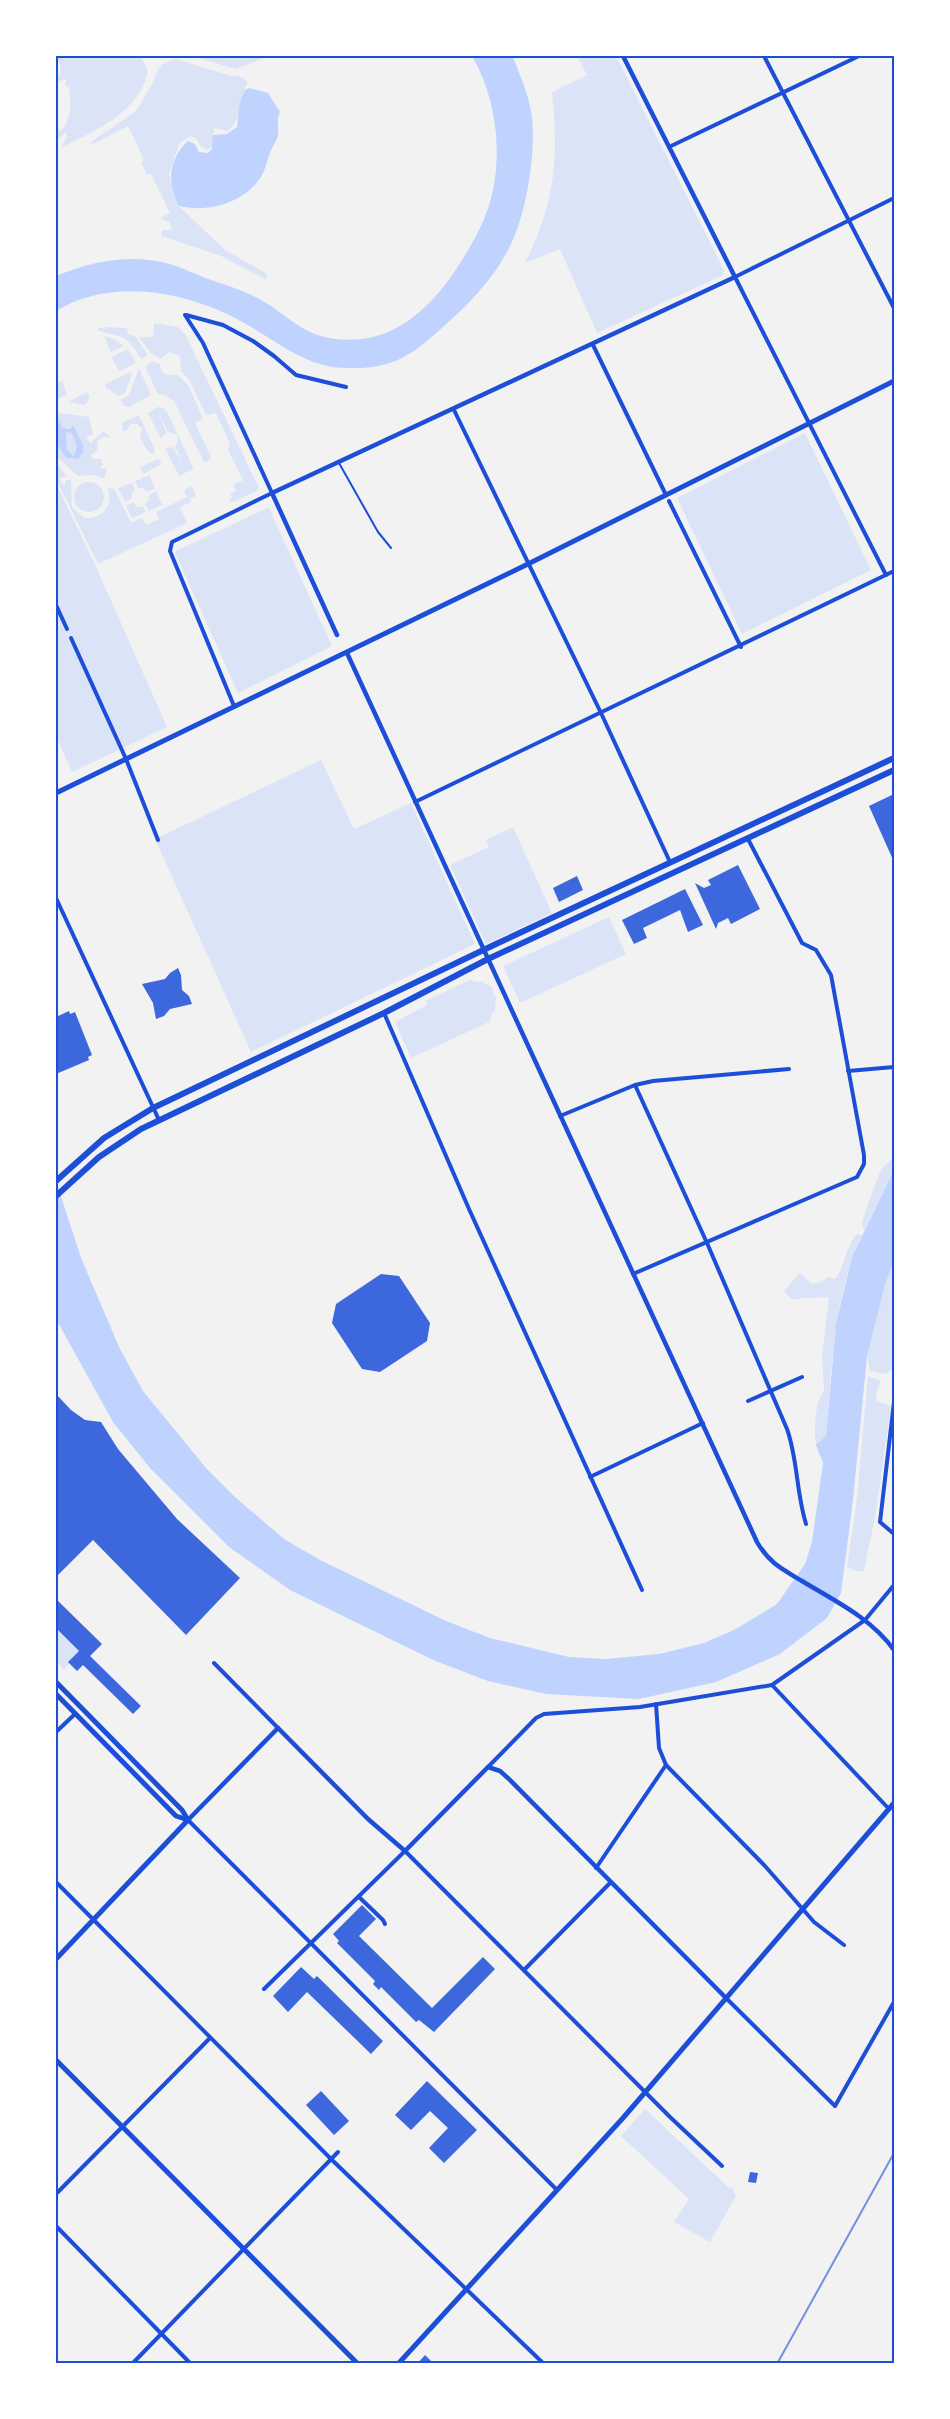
<svg xmlns="http://www.w3.org/2000/svg" width="950" height="2419" font-family="'PT Serif',serif">
  <style>
    .green { fill: #dbe4f7 }
    .water { fill: #bfd3fe; fill-rule: evenodd }
    .building { fill: #3d67dc }
    .lines { fill: none; stroke-linecap: round; stroke-linejoin: round }
    .service { stroke: #1d4ed8; stroke-width: 2 }
    .minor { stroke: #1d4ed8; stroke-width: 4 }
    .tertiary { stroke: #1d4ed8; stroke-width: 4.5 }
    .secondary { stroke: #1d4ed8; stroke-width: 5 }
    .primary { stroke: #1d4ed8; stroke-width: 6 }
    .rail { stroke: #7290e2; stroke-width: 2 }
    .neatline { fill: none; stroke: #1d4ed8; stroke-width: 2 }
  </style>
  <rect width="100%" height="100%" fill="#f2f2f2"/>
  <g class="green">
    <path d="M56,56H141L148,71C140,111 96,131 62,147L67,136L66,132L57,141L56,150V130L58,129L60,131C72,122 72,99 68,86H65L66,79L59,81L56,86L61,67Z"/>
    <polygon points="191,56 262,56 266,57 236,69"/>
    <path d="M577,56H616L724,270L723,275L597,333L560,249L525,263C555,203 559,158 552,92L587,75Z"/>
    <path d="M176,59L231,76H239L248,82C239,98 243,121 227,131L214,128L213,146L208,150L201,147L196,138L190,136L179,144L169,174L174,196L179,206L225,250L266,273L267,280L221,256L161,236L162,230H172L170,223L160,218L170,213L151,174L147,175L141,162L144,160L128,126L93,144L91,142L136,111L151,86L159,68L162,64Z"/>
    <polygon points="154,323 178,327 185,334 259,488 256,491 233,502 229,501 232,497 230,494 236,491 233,485 243,480 228,450 230,444 216,413 206,415 190,381 181,371 180,356 169,352 160,359 152,354 140,339 140,337 153,337"/>
    <path d="M107,327L127,328L128,334L135,336L148,355L141,359C124,330 121,339 97,330L98,328Z"/>
    <polygon points="104,336 116,340 124,346 111,352"/>
    <polygon points="128,349 136,363 119,371 112,358 113,356"/>
    <polygon points="152,361 160,364 161,370 166,375 178,375 188,385 202,416 202,419 195,423 211,457 207,462 204,462 174,401 165,395 158,394 145,367"/>
    <polygon points="139,368 151,395 129,407 124,406 120,400 129,395"/>
    <polygon points="130,372 132,374 125,393 118,396 106,388 105,384"/>
    <polygon points="62,381 67,394 56,400 56,383"/>
    <polygon points="87,392 90,397 85,405 68,402"/>
    <polygon points="158,407 164,408 167,412 193,467 193,469 179,476 165,448 173,447 183,465 175,446 178,442 177,435 168,432 159,414 166,433 161,439 148,413"/>
    <path d="M61,413L89,417L93,435L86,436L90,443L104,431L111,438L104,437L98,440L97,451L91,455L92,459H101L103,465L100,466L102,469L106,467L107,470L104,478L91,475L78,476L56,456V436C59,451 64,454 78,459L83,453V445L73,426L65,429L61,426L60,421L56,430V414Z"/>
    <path d="M137,416L140,417L155,450L153,454C147,452 142,442 140,436L142,429L137,424H131L126,431H123L122,423Z"/>
    <path d="M65,432L71,433C76,440 79,450 73,456L68,451Z"/>
    <polygon points="805,433 871,570 742,634 677,498"/>
    <polygon points="158,459 162,464 143,474 140,467"/>
    <path d="M56,463L67,476L60,478L62,484L66,485V480H71L72,508L85,518C103,519 113,506 108,488L115,490L131,523L142,518L146,525L159,519L156,512L187,497L184,490L192,486L196,496L190,499L191,502L180,507L187,523L98,564L56,479Z"/>
    <polygon points="149,475 155,488 148,492 142,488 138,488 135,481"/>
    <circle cx="89" cy="497" r="15"/>
    <polygon points="56,483 97,569 167,727 72,772 56,736"/>
    <polygon points="132,483 135,490 132,493 132,498 125,502 118,488"/>
    <polygon points="156,491 162,505 149,511 145,504 149,500 149,495"/>
    <polygon points="133,502 137,507 143,507 146,512 132,518 126,506"/>
    <polygon points="267,508 269,508 332,646 238,693 175,553 176,551"/>
    <polygon points="321,760 354,829 411,803 475,944 251,1052 155,839"/>
    <polygon points="513,827 552,913 486,944 450,865 489,847 486,840"/>
    <polygon points="609,917 626,954 520,1003 503,966"/>
    <polygon points="470,980 478,982 481,981 492,987 494,996 496,996 495,1012 493,1012 489,1022 411,1058 395,1022 427,1005 425,1001"/>
    <polygon points="894,1157 894,1170 864,1231 862,1221 881,1169"/>
    <path d="M857,1234L862,1235C833,1298 832,1368 826,1436L816,1445C814,1430 814,1404 824,1391L822,1355L829,1298C822,1297 799,1298 792,1300L784,1291L800,1273L811,1283H819L828,1277L835,1279C846,1265 845,1247 857,1234Z"/>
    <polygon points="894,1262 894,1367 886,1374 870,1371 867,1356 886,1281"/>
    <polygon points="868,1376 881,1381 876,1393 877,1401 891,1406 876,1512 864,1571 855,1571 847,1567 857,1498"/>
    <polygon points="56,1628 79,1651 64,1670 56,1662"/>
    <polygon points="645,2109 729,2188 732,2187 736,2196 710,2242 674,2222 689,2199 621,2136"/>
  </g>
  <g class="water">
    <path d="M472,56L513,57C520,76 530,97 532,118C536,154 526,218 508,250C493,279 468,305 444,326C411,356 394,369 348,368C307,368 280,343 246,324C191,292 113,276 56,311V276C91,261 132,253 170,264C183,268 195,274 208,279C227,285 245,291 263,301C282,312 299,330 321,336C401,357 450,288 481,226C506,174 500,104 472,56Z"/>
    <path d="M249,88L268,93L280,112C276,120 279,127 278,135C277,141 272,147 270,153C267,160 266,168 262,175C246,203 208,213 179,206C167,184 168,159 188,141L195,144L199,152L208,153L212,149L213,135L227,134L237,127L240,102L245,90Z"/>
    <path d="M61,419L60,424L63,428L69,429L73,425L83,445V453L78,459L67,458C56,446 51,432 61,419ZM66,432L71,433C76,440 79,450 73,456L67,449Z"/>
    <polygon points="894,1170 894,1262 886,1281 867,1356 853,1500 841,1593 827,1618 780,1654 716,1682 639,1699 546,1694 488,1681 433,1660 290,1590 229,1547 150,1468 113,1422 56,1319 56,1181 81,1258 120,1349 143,1391 206,1468 235,1497 284,1539 320,1560 446,1621 490,1638 569,1657 606,1659 659,1654 704,1643 736,1629 777,1604 805,1564 812,1542 823,1463 816,1445 826,1436 836,1324 852,1257"/>
  </g>
  <g class="building">
    <polygon points="894,794 894,862 869,806"/>
    <polygon points="738,865 760,909 731,924 728,918 718,923 716,929 695,883 704,888 711,885 708,880"/>
    <polygon points="577,876 583,890 559,902 553,888"/>
    <polygon points="685,889 703,925 688,932 680,910 643,928 647,938 634,944 622,920"/>
    <polygon points="178,968 181,975 182,990 189,996 192,1004 170,1009 164,1016 156,1019 153,1003 142,984 165,979 170,973"/>
    <polygon points="69,1011 70,1014 75,1012 92,1055 88,1057 89,1060 56,1074 56,1017"/>
    <polygon points="381,1274 399,1276 430,1323 427,1341 380,1372 362,1369 332,1323 336,1304"/>
    <polygon points="56,1394 71,1410 85,1420 101,1422 118,1449 177,1519 240,1578 186,1635 93,1540 56,1577"/>
    <polygon points="57,1600 102,1644 90,1656 141,1706 133,1714 83,1665 77,1671 68,1662 79,1651 56,1628 56,1602"/>
    <polygon points="362,1905 376,1919 359,1936 432,2008 483,1957 495,1969 434,2032 419,2020 416,2022 381,1987 379,1990 373,1984 375,1981 337,1943 339,1941 333,1934"/>
    <polygon points="301,1967 314,1979 317,1976 383,2041 371,2054 307,1992 288,2012 273,1996"/>
    <polygon points="427,2081 477,2130 444,2163 429,2148 448,2128 430,2111 411,2130 395,2115"/>
    <polygon points="321,2091 349,2121 334,2135 306,2105"/>
    <polygon points="750,2172 758,2173 756,2183 748,2182"/>
    <polygon points="425,2355 434,2364 417,2364"/>
  </g>
  <g class="lines">
    <polyline class="service" points="339,463 378,532 391,548"/>
    <g class="minor">
      <polyline points="764,56 894,308"/>
      <polyline points="669,147 859,56"/>
      <polyline points="185,315 203,343 272,493 172,542 170,551 234,706"/>
      <polyline points="186,315 223,325 253,341 274,356 296,375 346,387"/>
      <polyline points="593,345 666,495"/>
      <polyline points="454,410 601,713 670,862"/>
      <polyline points="669,501 741,647"/>
      <polyline points="886,575 735,277 894,198"/>
      <polyline points="56,605 67,629"/>
      <polyline points="71,638 126,759 158,840"/>
      <polyline points="415,802 894,571"/>
      <polyline points="56,898 159,1120"/>
      <polyline points="384,1013 469,1209 642,1590"/>
      <polyline points="848,1071 894,1067"/>
      <path d="M635,1085L707,1243L787,1429C798,1460 796,1492 806,1524"/>
      <polyline points="560,1116 635,1085 653,1081 789,1069"/>
      <polyline points="633,1274 857,1177 864,1164 864,1155 831,975 816,950 802,943 748,839"/>
      <polyline points="748,1401 802,1377"/>
      <polyline points="894,1402 880,1522 894,1534"/>
      <polyline points="590,1477 703,1423"/>
      <polyline points="214,1663 278,1728"/>
      <polyline points="772,1685 889,1809"/>
      <polyline points="656,1704 659,1748 666,1765 765,1866 814,1922 844,1945"/>
      <polyline points="56,1732 75,1714"/>
      <polyline points="488,1767 536,1718 544,1714 640,1707 772,1685 865,1620 894,1585"/>
      <polyline points="188,1820 557,2190"/>
      <polyline points="596,1868 666,1765"/>
      <polyline points="56,1882 331,2159 544,2364"/>
      <polyline points="359,1897 383,1920 385,1924"/>
      <polyline points="524,1970 610,1883"/>
      <polyline points="264,1989 405,1851 670,2117 722,2166"/>
      <polyline points="727,1999 835,2106 894,2002"/>
      <polyline points="56,2194 210,2038"/>
      <polyline points="56,2226 191,2364"/>
      <polyline points="132,2364 338,2152"/>
    </g>
    <g class="tertiary">
      <polyline points="337,635 272,493 735,277 623,56"/>
      <path d="M347,653L757,1542C769,1563 782,1569 802,1581C835,1601 871,1618 894,1650"/>
      <polyline points="188,1820 278,1728 368,1819 405,1851 488,1767 500,1771 509,1779 727,1999"/>
    </g>
    <g class="secondary">
      <polyline points="56,793 528,564 894,381"/>
      <polyline points="56,1682 182,1810 188,1820"/>
      <polyline points="56,1694 176,1816 188,1820"/>
      <polyline points="56,1959 188,1820"/>
      <polyline points="56,2060 358,2364"/>
      <polyline points="398,2364 623,2118 894,1803"/>
    </g>
    <g class="primary">
      <polyline points="56,1181 104,1138 153,1108 496,944 894,758"/>
      <polyline points="56,1196 99,1157 141,1129 384,1013 488,959 894,770"/>
    </g>
    <polyline class="rail" points="777,2364 894,2153"/>
  </g>
  <rect width="950" height="2419" fill="none" stroke="#ffffff" stroke-width="114"/>
  <rect x="57" y="57" width="836" height="2305" class="neatline"/>
</svg>
